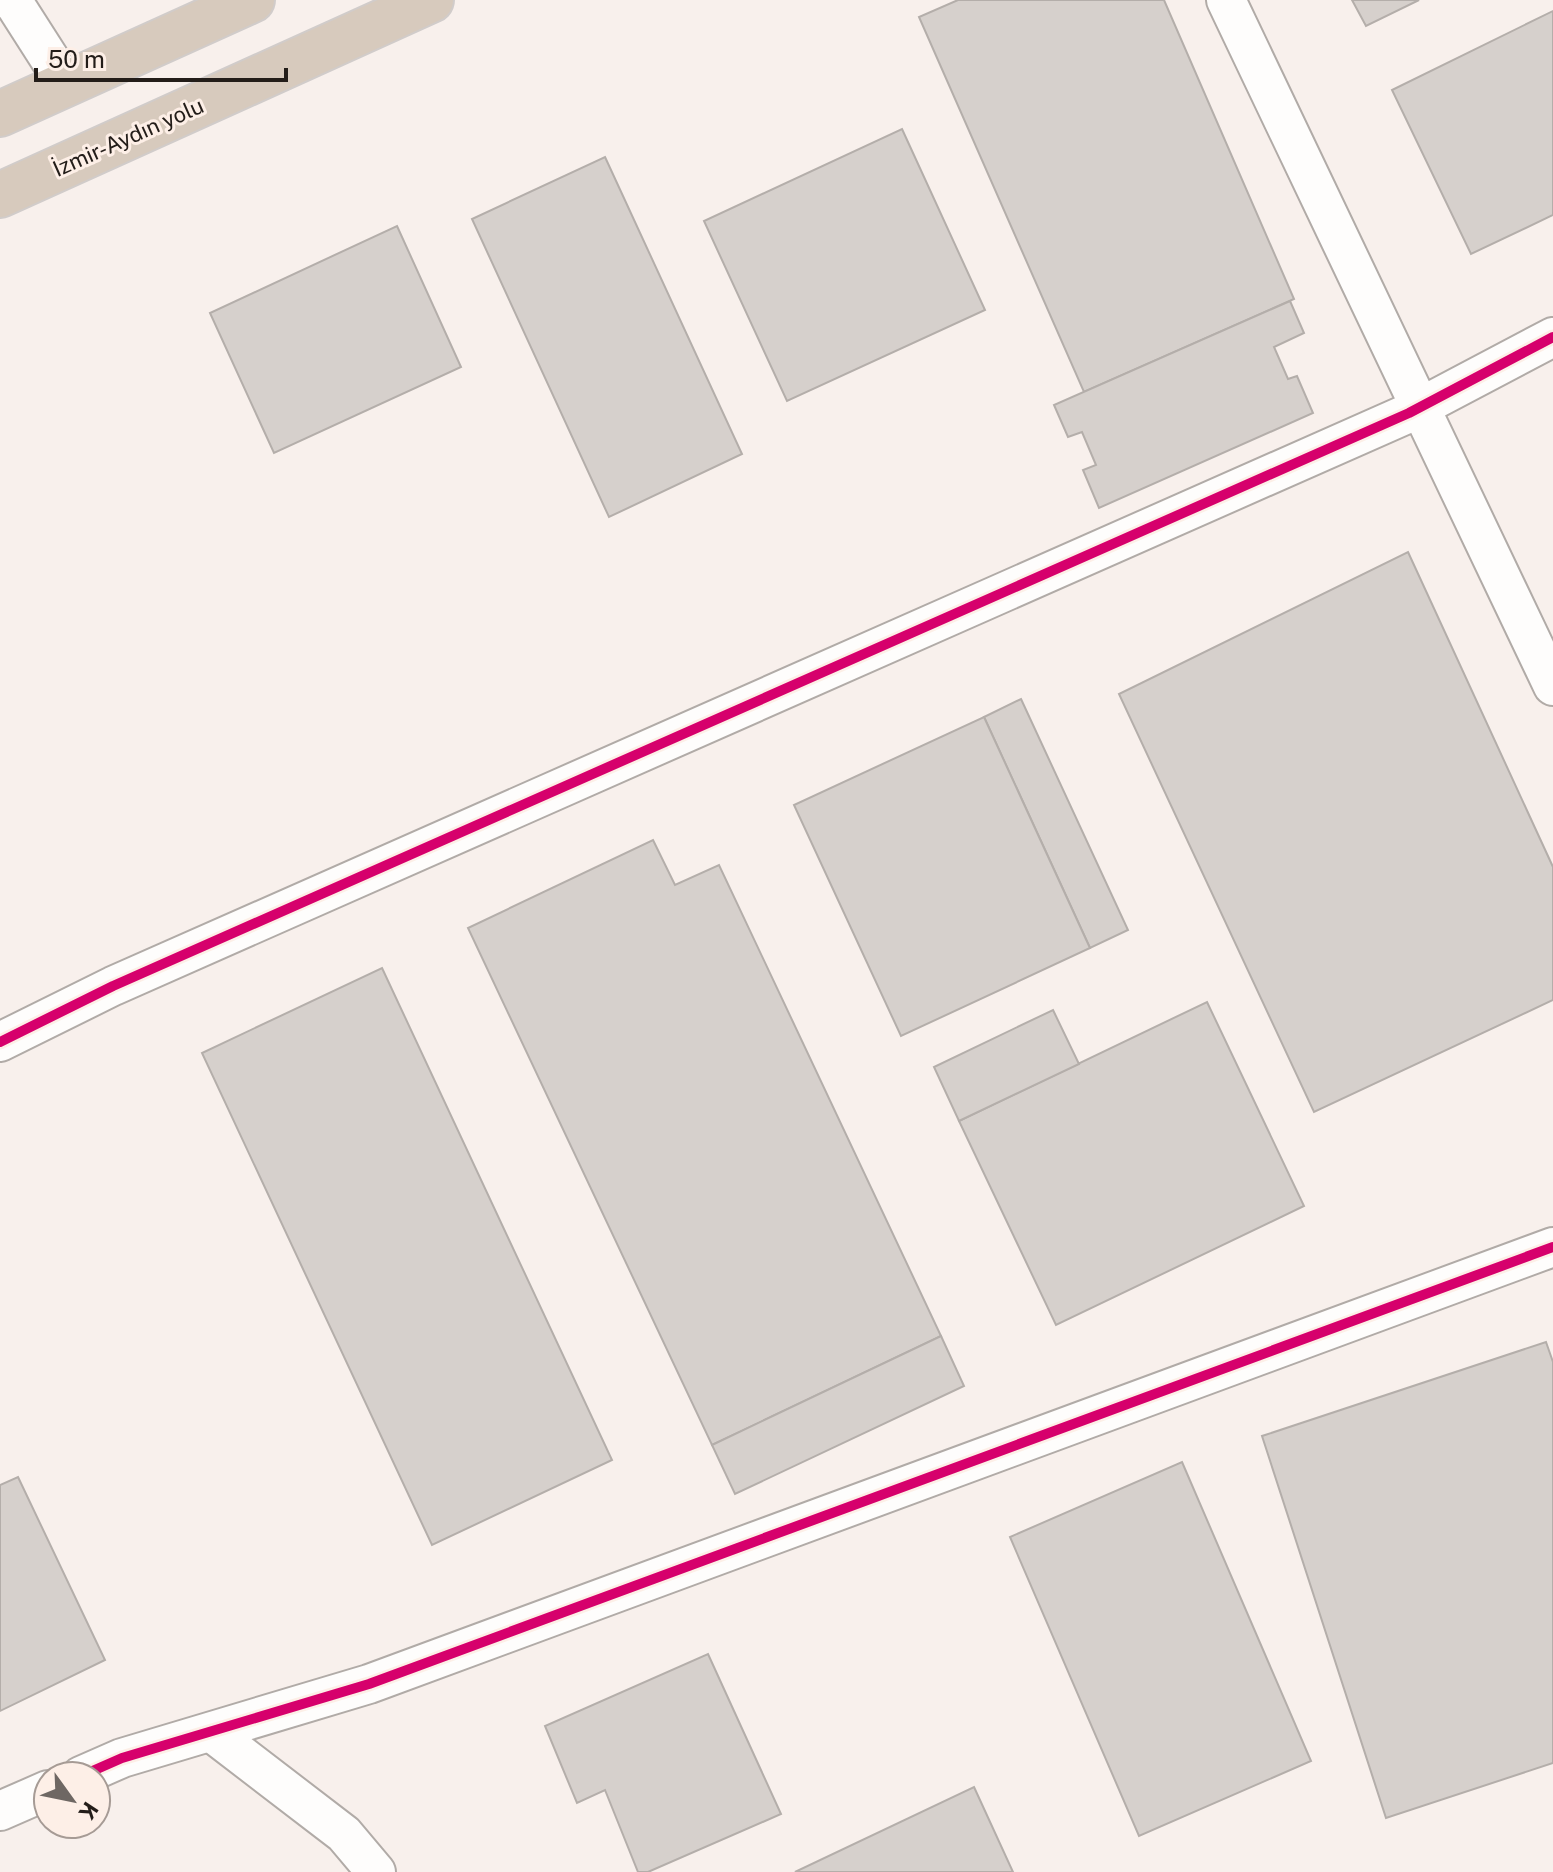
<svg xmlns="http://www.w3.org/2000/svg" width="1553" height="1872" font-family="'Public Sans',sans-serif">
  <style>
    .building { fill: #d6d0cc; stroke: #b4aeaa; stroke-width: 2 }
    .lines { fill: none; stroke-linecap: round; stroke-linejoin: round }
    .street-casing { stroke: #b1aba7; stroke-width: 42 }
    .highway-casing { stroke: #d1ccca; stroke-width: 48 }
    .street { stroke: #fefdfc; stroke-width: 38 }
    .highway { stroke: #d7cabd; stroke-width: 44 }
    .cycleway-casing { stroke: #fdefe7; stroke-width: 15 }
    .cycleway { stroke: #d6006c; stroke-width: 10 }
    .labels { text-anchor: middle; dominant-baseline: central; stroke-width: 6; stroke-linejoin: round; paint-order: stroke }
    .street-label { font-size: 22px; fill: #231d19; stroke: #fdefe7 }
  </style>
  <rect width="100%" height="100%" fill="#f8f0ec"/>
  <g class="building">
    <polygon points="958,0 1164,0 1294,299 1084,392 919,17"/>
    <polygon points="1352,0 1419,0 1366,26"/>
    <polygon points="1553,11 1553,215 1471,254 1392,90"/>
    <polygon points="902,129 985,310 787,401 704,221"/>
    <polygon points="605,157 742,454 609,517 472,219"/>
    <polygon points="397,226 461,367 274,453 210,313"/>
    <polygon points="1290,301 1304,333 1274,347 1288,379 1297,376 1313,413 1099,508 1083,470 1096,465 1082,432 1068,437 1054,405"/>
    <polygon points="1408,552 1553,867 1553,1000 1314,1112 1119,694"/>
    <polygon points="1021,699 1128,930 1090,948 984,717"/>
    <polygon points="984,717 1090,948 901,1036 794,805"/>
    <polygon points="653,840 675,885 719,865 941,1336 712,1445 468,928"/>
    <polygon points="382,968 612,1460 432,1545 202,1053"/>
    <polygon points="1207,1002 1304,1206 1056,1325 959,1121"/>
    <polygon points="1053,1010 1079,1064 959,1121 934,1067"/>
    <polygon points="941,1336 964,1386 735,1494 712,1445"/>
    <polygon points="1546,1342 1553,1362 1553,1763 1386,1818 1262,1436"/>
    <polygon points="1182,1462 1311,1761 1139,1836 1010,1537"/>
    <polygon points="18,1477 105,1660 0,1711 0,1485"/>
    <polygon points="708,1654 781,1814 648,1872 638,1872 605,1790 577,1803 545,1726"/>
    <polygon points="974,1787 1013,1872 795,1872"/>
  </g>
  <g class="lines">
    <g class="street-casing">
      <g id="street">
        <polyline points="12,0 67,86"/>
        <polyline points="1226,0 1553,686"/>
        <polyline points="0,1042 113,986 1409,413 1553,337"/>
        <polyline points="211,1732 344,1834 376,1872"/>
        <polyline points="81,1776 122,1758 369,1684 1553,1247"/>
        <polyline points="0,1811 48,1790"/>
      </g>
    </g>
    <g class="highway-casing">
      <g id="highway">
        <polyline points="0,114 252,0"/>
        <polyline points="0,195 431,0"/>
      </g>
    </g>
    <use href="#street" class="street"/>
    <use href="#highway" class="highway"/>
    <g class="cycleway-casing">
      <g id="cycleway">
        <polyline points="0,1042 113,986 1409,413 1553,337"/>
        <polyline points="81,1776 122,1758 369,1684 1553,1247"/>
      </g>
    </g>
    <use href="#cycleway" class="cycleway"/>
  </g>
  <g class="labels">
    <g class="street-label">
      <text transform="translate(128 137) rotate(-24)">İzmir-Aydın yolu</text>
    </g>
  </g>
  <g transform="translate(72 1800) rotate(123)"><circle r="38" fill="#fdefe7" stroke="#a69b95" stroke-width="2"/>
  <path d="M0-6L14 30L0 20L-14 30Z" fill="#6e6763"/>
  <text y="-12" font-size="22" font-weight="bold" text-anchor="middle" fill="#231d19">K</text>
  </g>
  <path d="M36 68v12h250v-12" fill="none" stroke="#231d19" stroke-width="4"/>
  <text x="48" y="68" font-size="24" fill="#231d19" stroke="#fdefe7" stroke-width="6" paint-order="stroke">50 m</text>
</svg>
